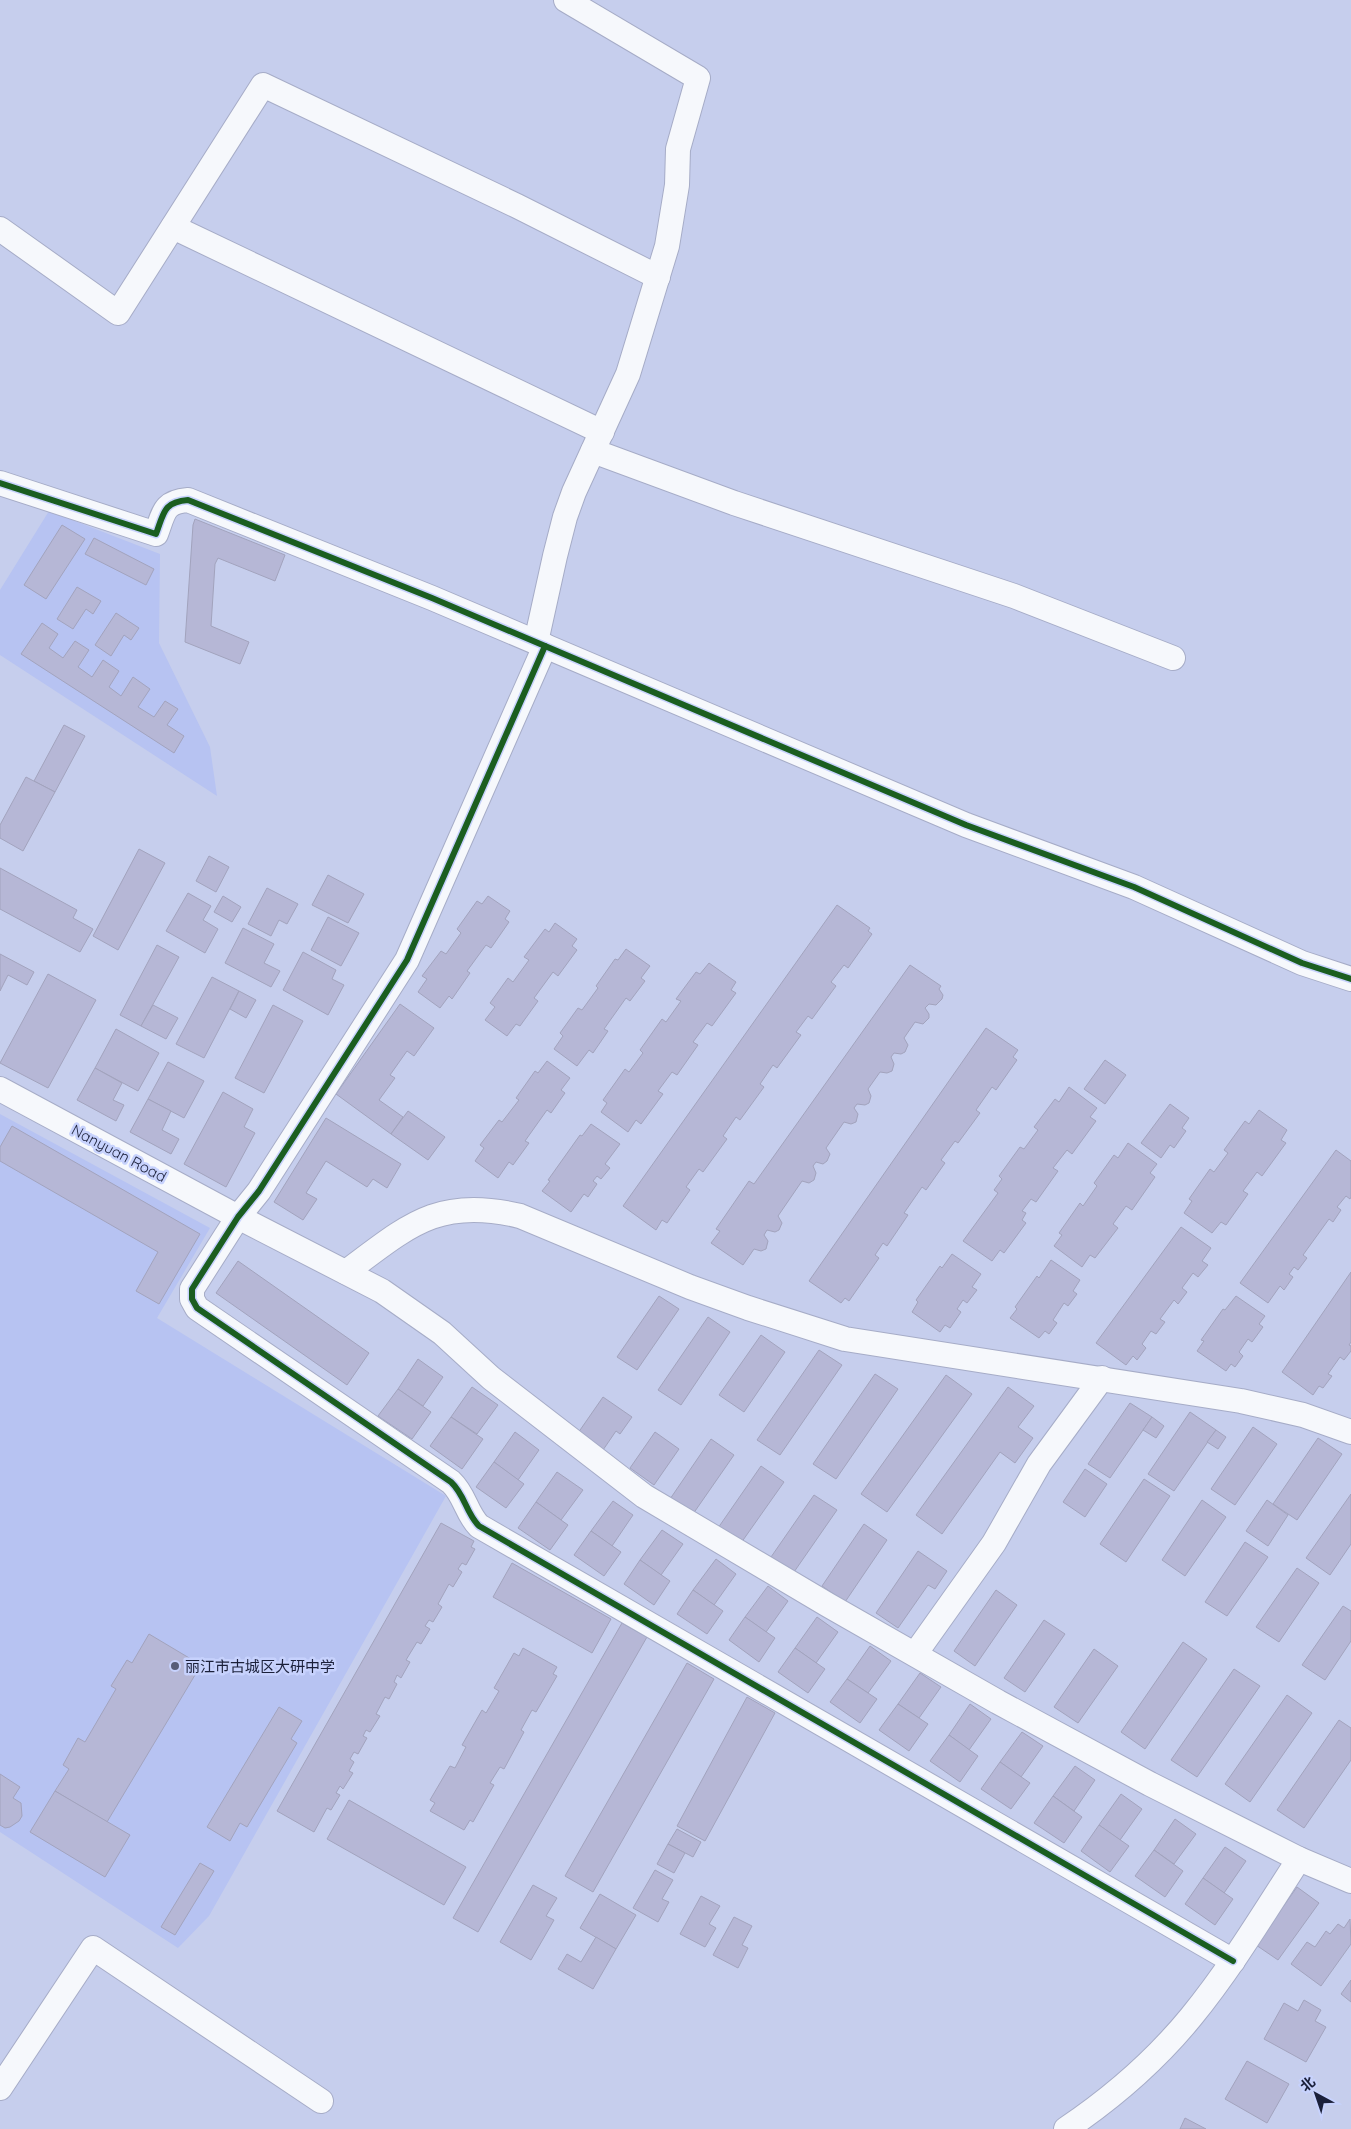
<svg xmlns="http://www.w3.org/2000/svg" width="1351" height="2129" font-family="Quicksand,'Noto Sans SC',sans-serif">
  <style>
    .built { fill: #b7c3f2 }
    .building { fill: #b6b7d6; stroke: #a2a3bd }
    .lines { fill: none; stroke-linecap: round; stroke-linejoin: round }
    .minor-casing { stroke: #a6acc7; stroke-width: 26 }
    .minor { stroke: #f6f8fc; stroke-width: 24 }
    .cycleway-casing { stroke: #c7d2fd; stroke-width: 9 }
    .cycleway { stroke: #1b5e20; stroke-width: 6 }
    .poi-dot { fill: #575d79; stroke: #c7d2fd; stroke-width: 2 }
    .labels { text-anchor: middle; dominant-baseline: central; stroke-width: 5; stroke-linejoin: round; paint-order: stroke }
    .street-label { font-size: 15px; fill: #1b203a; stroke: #c7d2fd }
    .poi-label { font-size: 15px; fill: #1b203a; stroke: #c7d2fd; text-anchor: start }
  </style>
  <rect width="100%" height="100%" fill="#c6ceed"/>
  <g class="built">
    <polygon points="49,511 160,554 159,643 210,747 217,796 0,655 0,590"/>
    <polygon points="0,1114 210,1228 157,1318 446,1496 209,1916 178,1948 0,1832"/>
  </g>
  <g class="building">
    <polygon points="195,519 285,555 275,581 218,558 215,564 211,626 249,642 240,664 185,642 193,525"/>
    <polygon points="62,525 85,539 46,599 24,585"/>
    <polygon points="94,538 154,569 146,585 85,554"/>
    <polygon points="77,587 101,601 93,614 86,609 73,629 57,619"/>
    <polygon points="116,613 139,628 131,640 124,635 111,656 95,645"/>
    <polygon points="42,623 58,634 49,648 63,658 75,641 89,650 78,667 92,677 103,660 119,671 109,687 121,696 133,677 150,689 138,707 154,717 165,701 178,709 167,725 184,736 174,753 21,654"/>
    <polygon points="64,725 85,736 55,792 34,781"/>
    <polygon points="26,777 55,792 23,851 0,838 0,825"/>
    <polygon points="139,849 165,863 118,950 93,936"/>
    <polygon points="209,856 229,867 216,892 196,881"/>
    <polygon points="0,868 77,910 73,918 93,929 80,952 0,909"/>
    <polygon points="328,875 364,894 348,923 312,905"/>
    <polygon points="267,888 298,904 287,924 279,920 271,936 248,924"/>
    <polygon points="188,893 211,906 203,920 218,929 205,953 166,931"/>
    <polygon points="223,896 241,907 232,922 214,912"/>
    <polygon points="488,896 510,911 505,919 509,922 491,948 486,945 467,971 470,973 452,999 449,996 440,1008 418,992 427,979 422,976 441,951 446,954 461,933 457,929 477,901 482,904"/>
    <polygon points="837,905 870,928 868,931 872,934 848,968 844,965 831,982 836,986 812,1019 808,1016 796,1032 801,1035 777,1068 773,1065 760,1084 764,1087 740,1120 736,1117 723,1136 727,1139 703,1172 699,1169 686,1187 690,1190 667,1223 662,1220 656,1230 623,1206"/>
    <polygon points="328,917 359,933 341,966 311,950"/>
    <polygon points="555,923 577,939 572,946 577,950 558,976 553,972 534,998 538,1001 520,1026 516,1024 507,1036 485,1020 495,1007 490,1003 508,978 513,982 529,960 524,957 545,929 549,932"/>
    <polygon points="243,928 274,944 264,963 280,971 271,987 225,963"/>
    <polygon points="157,945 179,957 141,1026 120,1015"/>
    <polygon points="626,949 650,966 641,978 645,981 630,1001 626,998 604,1029 608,1031 593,1053 589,1050 577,1066 554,1049 563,1036 560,1033 578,1008 582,1010 598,988 596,986 615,959 618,960"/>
    <polygon points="303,952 336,970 332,979 344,985 328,1015 283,990"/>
    <polygon points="0,954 34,972 27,985 8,975 0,991"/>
    <polygon points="709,963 736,982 731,990 736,993 712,1026 707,1023 693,1042 698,1045 677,1075 672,1072 658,1091 663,1094 641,1124 636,1120 628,1132 601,1112 607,1103 603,1100 625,1069 629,1072 643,1053 640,1050 662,1019 666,1022 681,1001 676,999 696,972 700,974"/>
    <polygon points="910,965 941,986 939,989 943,995 942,999 936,1005 929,1004 925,1008 929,1014 929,1018 923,1024 915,1022 904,1038 908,1045 905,1052 901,1054 894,1053 891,1057 894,1064 892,1071 887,1073 880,1072 868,1089 871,1096 869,1103 865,1105 857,1104 854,1108 858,1114 856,1122 851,1124 844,1122 826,1148 830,1154 827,1161 823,1164 816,1162 813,1166 816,1173 814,1180 809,1183 802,1181 778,1216 782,1223 779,1230 775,1232 767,1230 764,1235 768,1241 766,1249 761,1251 754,1249 743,1265 711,1243 720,1231 716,1229 749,1181 754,1184"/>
    <polygon points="48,974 96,1000 48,1088 0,1063"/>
    <polygon points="212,977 239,991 204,1058 176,1044"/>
    <polygon points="239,991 256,1000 246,1018 230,1009"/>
    <polygon points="400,1004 434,1028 414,1056 407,1051 390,1075 395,1078 379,1100 403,1117 391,1134 336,1094"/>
    <polygon points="153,1005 178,1018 166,1039 141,1026"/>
    <polygon points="273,1005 303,1021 264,1093 235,1078"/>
    <polygon points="986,1028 1018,1050 1013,1057 1017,1060 996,1090 992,1087 976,1110 980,1113 958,1143 955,1141 941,1160 945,1163 926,1190 922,1187 904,1213 908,1215 887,1246 883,1243 875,1255 879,1258 849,1301 845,1298 841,1303 809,1281"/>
    <polygon points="116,1029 159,1053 138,1091 95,1068"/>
    <polygon points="1105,1060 1126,1075 1105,1104 1084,1089"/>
    <polygon points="547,1061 570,1078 561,1090 565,1093 551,1113 547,1110 525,1141 529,1143 513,1165 509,1162 498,1178 475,1161 484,1148 480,1145 499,1120 502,1122 519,1100 516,1098 535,1071 538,1073"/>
    <polygon points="168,1062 204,1081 184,1118 148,1099"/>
    <polygon points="95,1068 122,1083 113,1100 124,1105 116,1121 77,1100"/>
    <polygon points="1069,1087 1097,1108 1090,1117 1096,1121 1072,1154 1067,1150 1053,1168 1058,1171 1036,1202 1031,1199 1022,1211 1026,1213 1022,1220 1026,1223 1004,1253 1000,1250 992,1261 963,1241 998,1193 994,1190 1002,1179 999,1176 1020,1147 1024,1149 1038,1130 1034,1127 1055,1099 1059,1102"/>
    <polygon points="223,1092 253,1109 244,1127 255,1133 226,1187 184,1164"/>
    <polygon points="148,1099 171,1111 162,1130 179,1139 171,1154 130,1132"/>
    <polygon points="1170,1104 1189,1118 1182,1128 1186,1131 1174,1148 1170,1145 1161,1158 1141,1143"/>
    <polygon points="1259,1110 1287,1130 1281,1140 1286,1143 1262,1176 1257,1172 1243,1191 1248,1194 1226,1225 1221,1222 1212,1233 1184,1213 1192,1201 1189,1199 1210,1169 1214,1172 1228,1153 1224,1150 1245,1121 1249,1124"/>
    <polygon points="408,1111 445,1137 428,1160 391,1134"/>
    <polygon points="326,1118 401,1164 387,1188 373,1179 367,1187 326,1161 306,1193 317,1199 303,1220 274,1202"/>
    <polygon points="591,1124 620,1144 605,1164 610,1168 601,1179 597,1176 593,1181 597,1184 588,1197 584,1194 571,1212 542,1191 550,1181 548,1180 580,1135 582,1136"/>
    <polygon points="12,1126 200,1234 159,1304 136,1291 158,1252 0,1161 0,1147"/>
    <polygon points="1128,1143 1157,1164 1150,1173 1155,1177 1132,1210 1126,1206 1113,1224 1118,1228 1095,1258 1090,1255 1082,1267 1054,1246 1062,1235 1059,1233 1080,1203 1083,1206 1097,1186 1094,1183 1114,1155 1118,1158"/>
    <polygon points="1336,1150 1351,1161 1351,1197 1350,1199 1346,1196 1337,1207 1341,1210 1333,1222 1329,1219 1303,1255 1307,1258 1298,1270 1294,1267 1289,1274 1293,1277 1284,1290 1280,1286 1268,1303 1240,1283"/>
    <polygon points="1181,1227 1211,1248 1202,1261 1208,1265 1198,1277 1193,1273 1182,1288 1187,1292 1178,1304 1174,1300 1160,1319 1165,1322 1156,1334 1151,1331 1142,1344 1146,1348 1137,1360 1133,1356 1126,1365 1096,1343"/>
    <polygon points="952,1254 981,1274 972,1287 977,1290 967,1303 963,1300 957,1309 961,1312 950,1328 945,1325 940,1332 912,1312 918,1302 916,1300 940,1266 942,1268"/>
    <polygon points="1051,1260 1080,1280 1073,1291 1077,1294 1068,1306 1064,1303 1053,1320 1057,1323 1049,1334 1045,1331 1039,1338 1010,1318 1017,1309 1015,1307 1037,1276 1039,1278"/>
    <polygon points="238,1261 369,1353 347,1385 216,1293"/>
    <polygon points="1351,1272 1351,1342 1349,1345 1351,1346 1351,1351 1344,1360 1340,1357 1328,1374 1332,1376 1323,1388 1319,1386 1313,1395 1282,1372"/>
    <polygon points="659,1296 679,1309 637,1370 617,1357"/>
    <polygon points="1236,1296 1265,1316 1259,1324 1263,1327 1252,1342 1248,1339 1239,1352 1243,1356 1235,1367 1231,1364 1226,1371 1197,1351 1204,1341 1201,1340 1223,1309 1225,1310"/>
    <polygon points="708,1317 730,1332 681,1405 658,1390"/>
    <polygon points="761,1335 785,1352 744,1412 719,1395"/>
    <polygon points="819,1350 842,1365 780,1455 757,1440"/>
    <polygon points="418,1359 443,1377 423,1406 398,1389"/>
    <polygon points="875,1374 898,1389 836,1479 813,1464"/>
    <polygon points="946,1375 972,1394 887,1512 861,1494"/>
    <polygon points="472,1387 498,1405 477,1434 451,1417"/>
    <polygon points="1008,1387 1034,1406 1018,1427 1033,1438 1015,1463 1000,1452 942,1534 916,1515"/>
    <polygon points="398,1389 431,1412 412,1439 378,1416"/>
    <polygon points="603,1397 632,1417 620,1434 616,1431 603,1450 578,1433"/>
    <polygon points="1130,1403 1152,1417 1110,1478 1088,1464"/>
    <polygon points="1190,1412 1216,1430 1174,1491 1148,1474"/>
    <polygon points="451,1417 483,1439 462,1469 430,1446"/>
    <polygon points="1152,1417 1164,1426 1156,1438 1143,1430"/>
    <polygon points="1253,1427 1277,1444 1235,1505 1211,1489"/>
    <polygon points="1216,1430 1226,1437 1218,1449 1207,1442"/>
    <polygon points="515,1432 539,1450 518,1480 494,1462"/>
    <polygon points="655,1432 679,1449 654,1485 630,1468"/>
    <polygon points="1318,1438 1342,1454 1297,1520 1273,1504"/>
    <polygon points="711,1439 734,1455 693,1514 670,1499"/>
    <polygon points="494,1462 524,1484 506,1508 476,1487"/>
    <polygon points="761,1466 784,1482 741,1543 718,1528"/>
    <polygon points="1085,1469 1107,1484 1085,1517 1063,1502"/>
    <polygon points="557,1472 583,1490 561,1520 536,1502"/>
    <polygon points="1144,1479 1170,1496 1126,1562 1100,1544"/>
    <polygon points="1351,1494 1351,1544 1330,1575 1306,1558"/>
    <polygon points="814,1495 837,1510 794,1572 771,1557"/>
    <polygon points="1202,1500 1226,1517 1185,1576 1162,1560"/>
    <polygon points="1267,1500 1288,1515 1268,1546 1246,1531"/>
    <polygon points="613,1501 633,1515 612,1546 591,1531"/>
    <polygon points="536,1502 568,1525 550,1550 518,1528"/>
    <polygon points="441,1523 474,1541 471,1547 475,1549 466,1565 462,1563 458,1569 462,1572 453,1587 449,1584 438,1604 442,1607 433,1622 429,1620 425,1626 430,1629 421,1644 417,1642 406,1660 410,1662 401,1678 397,1675 394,1682 397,1684 389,1699 385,1697 376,1714 380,1716 370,1732 366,1730 363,1736 367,1738 358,1754 354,1752 350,1759 354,1762 349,1771 353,1773 343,1789 340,1786 336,1793 340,1795 331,1810 327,1808 314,1832 277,1811"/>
    <polygon points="864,1524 887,1540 845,1602 822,1586"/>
    <polygon points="662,1530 683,1544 661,1575 640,1560"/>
    <polygon points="591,1531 621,1552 604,1576 574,1555"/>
    <polygon points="1245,1542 1268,1557 1227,1616 1205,1602"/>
    <polygon points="918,1551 947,1571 935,1589 928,1585 898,1628 876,1613"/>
    <polygon points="716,1559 736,1574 714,1605 693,1590"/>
    <polygon points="640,1560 670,1581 654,1605 624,1584"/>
    <polygon points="512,1563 611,1619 592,1653 493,1597"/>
    <polygon points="1297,1568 1319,1583 1279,1642 1256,1627"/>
    <polygon points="768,1586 788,1601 766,1632 745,1617"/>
    <polygon points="693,1590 723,1611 707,1634 677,1614"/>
    <polygon points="996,1590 1017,1605 975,1666 954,1651"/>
    <polygon points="1343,1606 1351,1611 1351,1641 1325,1680 1302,1665"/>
    <polygon points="745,1617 775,1638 759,1662 729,1640"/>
    <polygon points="817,1617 838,1632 816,1663 795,1648"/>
    <polygon points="1044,1620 1065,1634 1025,1692 1004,1678"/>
    <polygon points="622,1623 647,1637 478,1932 453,1918"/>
    <polygon points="149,1634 201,1665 107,1822 55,1791 69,1769 63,1765 78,1738 85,1742 116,1689 111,1686 127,1660 132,1663"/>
    <polygon points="1183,1642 1207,1659 1145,1749 1121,1732"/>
    <polygon points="870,1646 891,1661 868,1693 847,1679"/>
    <polygon points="523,1648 557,1667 553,1674 557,1676 536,1712 532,1710 521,1730 524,1732 504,1769 500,1767 490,1783 494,1785 473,1822 470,1820 464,1830 430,1811 435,1803 430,1800 450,1766 455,1768 466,1747 462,1745 482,1710 486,1713 499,1691 494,1688 514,1653 519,1656"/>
    <polygon points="795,1648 825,1669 808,1693 778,1672"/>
    <polygon points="1094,1649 1118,1666 1078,1723 1054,1707"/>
    <polygon points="687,1663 714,1679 593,1892 565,1876"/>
    <polygon points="1234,1669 1260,1686 1197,1777 1171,1760"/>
    <polygon points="920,1673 941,1687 919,1718 898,1704"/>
    <polygon points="847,1679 877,1699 860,1723 830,1702"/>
    <polygon points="1287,1695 1312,1713 1250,1802 1225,1784"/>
    <polygon points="747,1697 775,1713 705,1841 677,1826"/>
    <polygon points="898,1704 928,1724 909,1751 879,1730"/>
    <polygon points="970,1704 991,1719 969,1750 949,1735"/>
    <polygon points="279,1707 302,1721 291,1739 297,1743 247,1827 240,1823 230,1841 207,1827"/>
    <polygon points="1339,1720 1351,1728 1351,1760 1304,1828 1277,1810"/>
    <polygon points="1022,1732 1043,1746 1021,1777 1000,1762"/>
    <polygon points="949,1735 978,1756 960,1782 930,1761"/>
    <polygon points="1000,1762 1030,1783 1011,1809 981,1789"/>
    <polygon points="1075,1766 1095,1780 1074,1811 1053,1796"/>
    <polygon points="0,1774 20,1787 13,1798 21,1803 22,1816 19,1821 10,1827 5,1828 0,1825"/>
    <polygon points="55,1791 130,1835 105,1877 30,1832"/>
    <polygon points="1121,1794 1142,1809 1120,1840 1099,1825"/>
    <polygon points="1053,1796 1082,1817 1064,1843 1034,1823"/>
    <polygon points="349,1800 466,1867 444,1905 327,1839"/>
    <polygon points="1175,1819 1196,1834 1174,1864 1154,1850"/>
    <polygon points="1099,1825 1129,1846 1110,1872 1081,1851"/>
    <polygon points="677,1829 701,1842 693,1857 668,1844"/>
    <polygon points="668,1844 685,1853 674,1873 657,1864"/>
    <polygon points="1225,1847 1246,1861 1224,1893 1203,1878"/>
    <polygon points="1154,1850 1183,1871 1165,1897 1135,1876"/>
    <polygon points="200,1863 214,1871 175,1935 161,1927"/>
    <polygon points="655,1870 673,1880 662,1899 669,1902 658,1922 633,1908"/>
    <polygon points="1203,1878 1233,1899 1215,1925 1185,1904"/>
    <polygon points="533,1885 557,1898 546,1916 554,1920 531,1960 500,1942"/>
    <polygon points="1297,1887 1319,1903 1278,1960 1256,1945"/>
    <polygon points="600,1894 636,1915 616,1949 580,1928"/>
    <polygon points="701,1896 720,1906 709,1924 716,1928 705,1947 680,1934"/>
    <polygon points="734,1917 752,1926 742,1945 748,1948 738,1968 713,1955"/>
    <polygon points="1350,1919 1351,1944 1321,1986 1291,1964 1307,1942 1315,1947 1326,1931 1330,1934 1338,1924 1344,1928"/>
    <polygon points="596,1937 616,1949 593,1989 558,1969 567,1954 581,1962"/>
    <polygon points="1351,1980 1351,2002 1341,1994"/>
    <polygon points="1304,2000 1321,2010 1315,2021 1326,2027 1306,2062 1264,2039 1284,2003 1298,2011"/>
    <polygon points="1247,2061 1289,2084 1267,2123 1225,2099"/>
    <polygon points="1185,2118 1206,2129 1180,2129"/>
  </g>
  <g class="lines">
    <g class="minor-casing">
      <g id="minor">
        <polyline points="173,227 602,432"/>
        <polyline points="0,229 118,313 263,85 517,206 658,277"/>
        <polyline points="593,451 734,503 1014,596 1173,658"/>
        <path d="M0,483L156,534C164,513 163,502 188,500L432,598L966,825L1134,887L1302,963L1351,979"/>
        <polyline points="536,642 555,556 565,517 574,492 628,374 667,246 677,185 678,149 698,78 566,0"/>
        <path d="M545,646L407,960L259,1191L238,1217L192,1289V1299L197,1308L451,1482C465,1495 466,1513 479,1526L1233,1961"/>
        <polyline points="0,1089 238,1217 382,1291 442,1333 491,1378 644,1496 828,1605 998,1702 1150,1784 1299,1859 1351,1881"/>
        <path d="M346,1272C408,1226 438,1196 520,1216L690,1287L748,1308L845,1339L1241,1401L1303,1415L1351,1432"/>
        <polyline points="915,1654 994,1543 1039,1464 1102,1378"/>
        <polyline points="0,2088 93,1948 321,2101"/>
        <path d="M1066,2129C1112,2098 1155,2061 1191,2017C1231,1968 1264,1913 1299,1859"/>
      </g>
    </g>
    <use href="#minor" class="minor"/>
    <g class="cycleway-casing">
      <g id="cycleway">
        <path d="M0,483L156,534C164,513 163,502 188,500L432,598L966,825L1134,887L1302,963L1351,979"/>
        <path d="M545,646L407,960L259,1191L238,1217L192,1289V1299L197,1308L451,1482C465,1495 466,1513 479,1526L1233,1961"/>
      </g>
    </g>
    <use href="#cycleway" class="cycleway"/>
  </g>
  <circle class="poi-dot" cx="175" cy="1666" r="5"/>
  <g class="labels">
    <g class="street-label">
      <text transform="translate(119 1153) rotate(28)">Nanyuan Road</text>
    </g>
    <g class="poi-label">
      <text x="185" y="1666">丽江市古城区大研中学</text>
    </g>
  </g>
  <g transform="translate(1316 2094) rotate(320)" stroke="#c7d2fd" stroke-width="4" paint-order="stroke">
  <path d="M0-4L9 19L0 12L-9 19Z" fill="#1b203a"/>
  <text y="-8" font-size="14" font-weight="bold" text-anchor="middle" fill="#1b203a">北</text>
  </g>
</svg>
